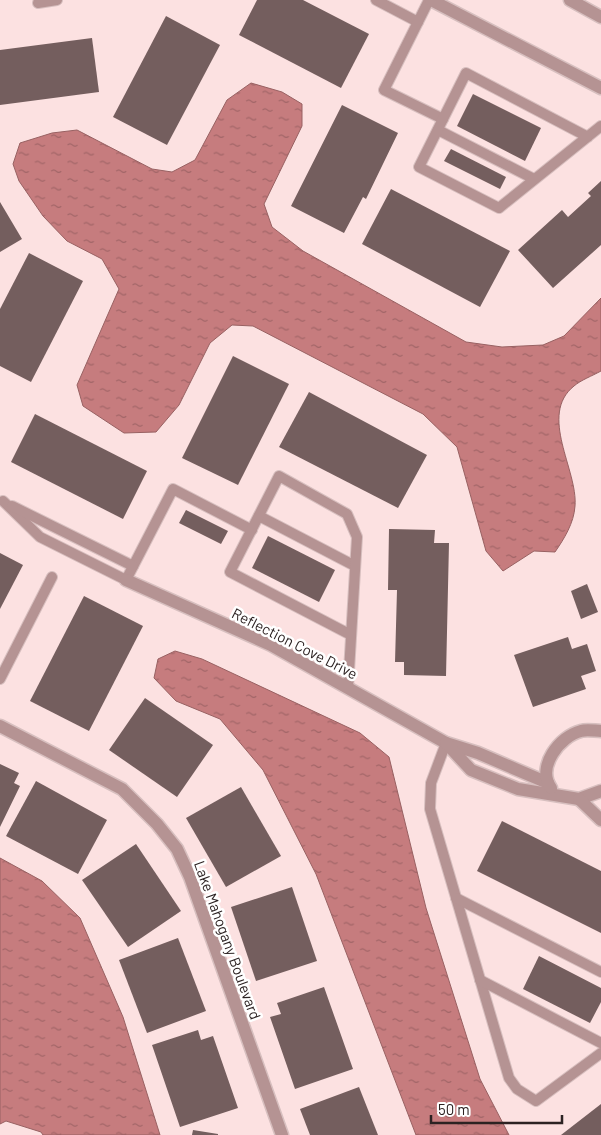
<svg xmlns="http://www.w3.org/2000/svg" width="601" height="1135" font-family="Barlow,sans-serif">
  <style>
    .water { fill: url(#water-ripples); stroke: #986162 }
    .building { fill: #745e5e }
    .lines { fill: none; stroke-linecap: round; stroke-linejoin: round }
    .lane-casing { stroke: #d7bfbf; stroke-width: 12 }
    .street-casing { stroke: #d7bfbf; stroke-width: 15 }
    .lane { stroke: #b59393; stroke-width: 10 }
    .street { stroke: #b59393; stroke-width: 12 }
    .labels { text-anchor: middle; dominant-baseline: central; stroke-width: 5; stroke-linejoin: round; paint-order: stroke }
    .street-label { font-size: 15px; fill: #2c2222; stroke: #fff }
  </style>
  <defs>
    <pattern id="water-ripples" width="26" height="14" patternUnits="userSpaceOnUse" patternTransform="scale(1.25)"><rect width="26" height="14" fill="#c67c7e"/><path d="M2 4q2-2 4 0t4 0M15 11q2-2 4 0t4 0" fill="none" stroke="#a16567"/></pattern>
  </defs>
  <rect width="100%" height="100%" fill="#fce1e1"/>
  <g class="water">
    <path d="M251,83L282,92L302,104V126L264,204L272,227L303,251L466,342L502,347L543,345L564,336L601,298V371C592,376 581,380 574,386C538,415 578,470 575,506C574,523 564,539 555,552L534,551L503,571L486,551L457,447L423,414L253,326L232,325L210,343L179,405L156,432L124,433L83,406L77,385L119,289L102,259L67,241L43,216L19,181L13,164L20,143L52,133L77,130L152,169L172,172L195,160L227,100Z"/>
    <polygon points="175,651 202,659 360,733 389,757 426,908 480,1079 509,1135 416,1135 316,874 263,770 220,719 176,701 154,678 158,659"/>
    <polygon points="0,858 42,881 80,918 123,1017 160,1135 43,1135 41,1132 6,1121 0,1124"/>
  </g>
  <g class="building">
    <polygon points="257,0 303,0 369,34 341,88 239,35"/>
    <polygon points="166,16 220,45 167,145 113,117"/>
    <polygon points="92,38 99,92 0,105 0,50"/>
    <polygon points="473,94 541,128 525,161 457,126"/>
    <polygon points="342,105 398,133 366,199 363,197 344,233 291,206"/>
    <polygon points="451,149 506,177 500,189 444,161"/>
    <polygon points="601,181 601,245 553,288 518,250 562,210 568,217 591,196 588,193"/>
    <polygon points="391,189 510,251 480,307 362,244"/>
    <polygon points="0,202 22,239 0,252"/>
    <polygon points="29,253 83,281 31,382 0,366 0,309"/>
    <polygon points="233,356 289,384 238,485 182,458"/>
    <polygon points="309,392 427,455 398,508 279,447"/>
    <polygon points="35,414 147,471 123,519 11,462"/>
    <polygon points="186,510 228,531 221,544 179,523"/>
    <polygon points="389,529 435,530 434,543 449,543 446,676 404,675 404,662 395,662 397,590 388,590"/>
    <polygon points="268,536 335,570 319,602 252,568"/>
    <polygon points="0,553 23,565 0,609"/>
    <polygon points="587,584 598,612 581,619 571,591"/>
    <polygon points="84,596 143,626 89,731 30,701"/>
    <polygon points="568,637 572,649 587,644 596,671 581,676 586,689 533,707 514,655"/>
    <polygon points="145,698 213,745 177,797 109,750"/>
    <polygon points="0,764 19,773 14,783 20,786 0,827"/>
    <polygon points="36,781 107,820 78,874 6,836"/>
    <polygon points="241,787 281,856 226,887 186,818"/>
    <polygon points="502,821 601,871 601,933 477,871"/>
    <polygon points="136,844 181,911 128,947 82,880"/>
    <polygon points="292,887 317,961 256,981 231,907"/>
    <polygon points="178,938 206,1011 147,1033 119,960"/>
    <polygon points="539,956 601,988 601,1002 590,1023 523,989"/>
    <polygon points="324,987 353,1069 295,1089 270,1017 281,1014 277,1003"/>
    <polygon points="198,1030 201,1040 213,1036 238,1108 180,1127 152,1045"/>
    <polygon points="359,1087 378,1135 310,1135 300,1109"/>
    <polygon points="601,1104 601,1135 561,1135"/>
    <polygon points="193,1130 218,1134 218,1135 192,1135"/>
  </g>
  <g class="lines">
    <g class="lane-casing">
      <g id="lane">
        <polyline points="39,0 38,3 57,0"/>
        <polyline points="376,0 418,22"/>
        <polyline points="429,0 384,90 443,119"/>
        <polyline points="438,130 534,179"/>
        <polyline points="588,137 466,73 419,167 499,208 601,126"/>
        <polyline points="3,501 40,537 126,580 173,489 252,530"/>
        <polyline points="12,506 133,566"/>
        <polyline points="259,516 355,566"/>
        <polyline points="0,679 52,577"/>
        <polyline points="348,688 357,537 347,514 279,476 230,572 351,635"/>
        <polyline points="446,743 431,783 430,809 509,1078 517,1089 536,1101 601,1053"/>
        <polyline points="456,898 601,972"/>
        <polyline points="480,980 601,1043"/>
      </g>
    </g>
    <g class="street-casing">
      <g id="street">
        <polyline points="431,0 601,88"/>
        <polyline points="570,0 601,17"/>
        <polyline points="126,580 271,645 446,743 478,753 548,783"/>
        <polyline points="0,726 122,789 157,824 177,849 190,877 282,1135"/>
        <polyline points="446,743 471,770 518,789 579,799 601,791"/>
        <path d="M551,788C536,767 560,736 581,731C587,729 595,731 601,731"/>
        <polyline points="579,799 601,820"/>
      </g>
    </g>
    <use href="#lane" class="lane"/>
    <use href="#street" class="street"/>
  </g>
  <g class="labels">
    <g class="street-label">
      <text transform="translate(295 643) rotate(27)">Reflection Cove Drive</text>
      <text transform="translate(228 940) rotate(70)">Lake Mahogany Boulevard</text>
    </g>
  </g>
  <path d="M431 1115v8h131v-8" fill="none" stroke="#2c2222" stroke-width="2.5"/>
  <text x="438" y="1115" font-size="15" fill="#2c2222" stroke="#ffffff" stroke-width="4" paint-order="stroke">50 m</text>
</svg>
